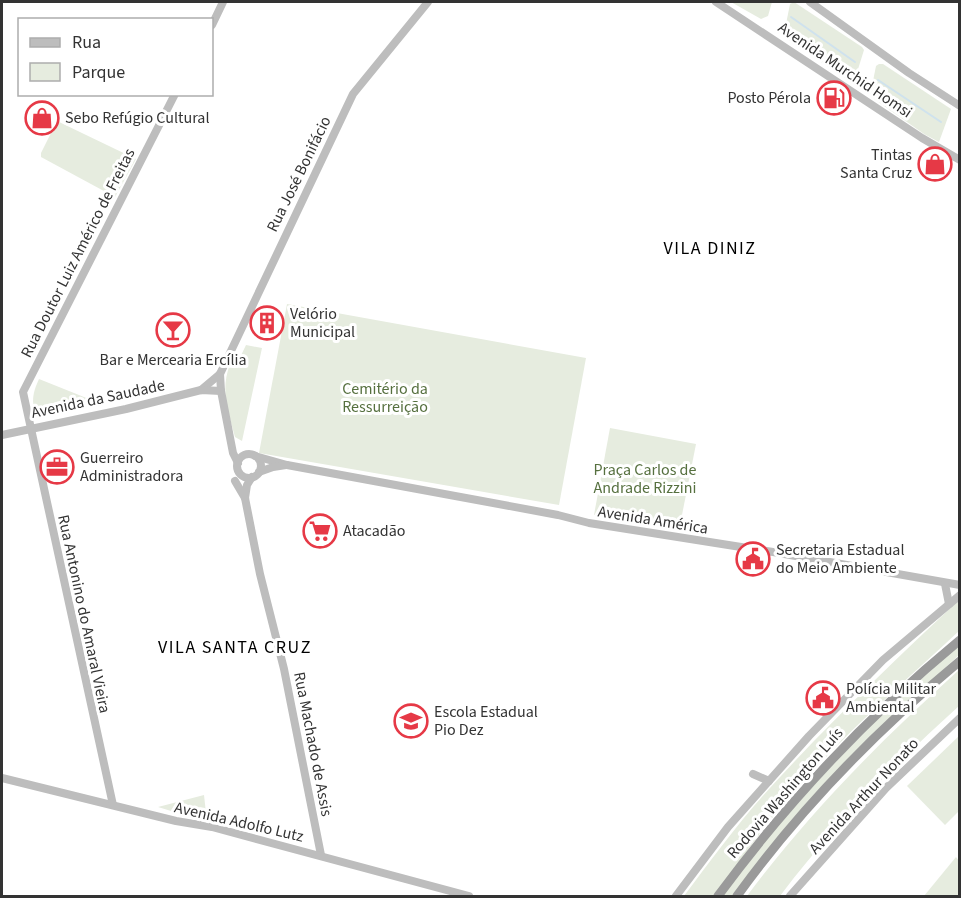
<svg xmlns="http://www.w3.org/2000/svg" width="961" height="898" font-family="'Source Sans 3',sans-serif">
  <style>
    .green { fill: #e6ecdf }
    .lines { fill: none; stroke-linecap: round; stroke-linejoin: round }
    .stream { stroke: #cfe2ee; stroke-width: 2 }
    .secondary { stroke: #bdbdbd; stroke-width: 8 }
    .highway { stroke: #9a9a9a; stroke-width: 9 }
    .labels { text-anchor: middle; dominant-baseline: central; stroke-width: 6; stroke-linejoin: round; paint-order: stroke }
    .street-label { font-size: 16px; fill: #333; stroke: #fff }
    .poi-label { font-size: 16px; fill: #333; stroke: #fff; text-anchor: start }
    .park-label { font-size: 16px; fill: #56703f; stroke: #fff }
    .neighbourhood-label { font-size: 18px; letter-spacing: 1.5px; fill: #000; stroke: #fff }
  </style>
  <rect width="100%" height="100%" fill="#fff"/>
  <g class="green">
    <polygon points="731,2 772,2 768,16 761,19"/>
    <polygon points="794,2 862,47 864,50 854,82 849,81 786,38 784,34 790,4"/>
    <polygon points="879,64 883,64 951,109 939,142 924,134 870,96 876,66"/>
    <polygon points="57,121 136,159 115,197 41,157 41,153"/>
    <polygon points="287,304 586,358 559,505 259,453"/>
    <path d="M246,345L262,348L242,441L235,437C228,410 220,391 230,364L236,366Z"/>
    <path d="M39,379L89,399L87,405L40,418C29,405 33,392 39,379Z"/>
    <polygon points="610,428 696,444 679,530 594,515"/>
    <path d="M959,600V631C905,681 850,729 801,784C769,819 742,858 714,896H684C711,860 738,823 769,789C829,723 894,661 959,600Z"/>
    <polygon points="959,644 959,655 877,731 733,896 722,896 790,809 888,708"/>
    <path d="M959,670V706C895,764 832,827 780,896H747C809,813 882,739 959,670Z"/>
    <polygon points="959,736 959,811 945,825 907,786"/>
    <polygon points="204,795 207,822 158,807"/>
    <polygon points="956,857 959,861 959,896 924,896"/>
  </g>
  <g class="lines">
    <g class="stream">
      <polyline points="791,17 855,62"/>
      <polyline points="878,80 941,122"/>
    </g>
    <g class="secondary">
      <polyline points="716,2 922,138 960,160"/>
      <polyline points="810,2 909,73 960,106"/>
      <polyline points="212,25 223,2"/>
      <polyline points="220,374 221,391 233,453 238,463"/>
      <polyline points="201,390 220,374 353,94 428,2"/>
      <polyline points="2,435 126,409 201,390 221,391"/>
      <circle cx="249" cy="466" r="12"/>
      <polyline points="255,456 287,465 558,515 589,523 773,552 960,585"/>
      <polyline points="259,472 273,467 286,465"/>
      <polyline points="252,477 247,485 245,498 260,574 284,669 321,855"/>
      <polyline points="235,481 245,498"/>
      <polyline points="945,584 949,604"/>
      <polyline points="753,774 769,781"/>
      <polyline points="2,778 176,821 212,827 469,896"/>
      <polyline points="113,805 23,392 175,94"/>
      <polyline points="676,896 728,827 809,736 883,660 960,595"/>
      <polyline points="790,896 886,788 960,718"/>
    </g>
    <g class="highway">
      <path d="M718,896C788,801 869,715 960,640"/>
      <path d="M737,896C800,809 877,730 960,661"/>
    </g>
  </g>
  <defs>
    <g id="fuel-ring" transform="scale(1.725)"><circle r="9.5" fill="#fff" stroke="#e63946" stroke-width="1.5"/><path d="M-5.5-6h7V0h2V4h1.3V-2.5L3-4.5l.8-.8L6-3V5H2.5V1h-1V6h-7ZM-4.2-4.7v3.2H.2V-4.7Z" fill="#e63946"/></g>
    <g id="shop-ring" transform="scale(1.725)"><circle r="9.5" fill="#fff" stroke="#e63946" stroke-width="1.5"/><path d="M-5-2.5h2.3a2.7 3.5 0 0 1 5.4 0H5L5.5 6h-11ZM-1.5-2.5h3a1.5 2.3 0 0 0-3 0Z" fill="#e63946"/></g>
    <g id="building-ring" transform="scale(1.725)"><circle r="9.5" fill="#fff" stroke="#e63946" stroke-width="1.5"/><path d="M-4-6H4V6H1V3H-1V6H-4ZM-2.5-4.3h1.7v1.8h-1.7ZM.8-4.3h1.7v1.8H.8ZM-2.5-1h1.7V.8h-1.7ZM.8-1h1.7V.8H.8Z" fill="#e63946"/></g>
    <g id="bar-ring" transform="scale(1.725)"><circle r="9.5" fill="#fff" stroke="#e63946" stroke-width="1.5"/><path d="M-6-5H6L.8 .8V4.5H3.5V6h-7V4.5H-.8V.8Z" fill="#e63946"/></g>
    <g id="office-ring" transform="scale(1.725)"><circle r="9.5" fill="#fff" stroke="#e63946" stroke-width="1.5"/><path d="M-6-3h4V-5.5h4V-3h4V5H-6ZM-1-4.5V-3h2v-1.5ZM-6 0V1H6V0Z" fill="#e63946"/></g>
    <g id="supermarket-ring" transform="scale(1.725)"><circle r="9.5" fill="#fff" stroke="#e63946" stroke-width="1.5"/><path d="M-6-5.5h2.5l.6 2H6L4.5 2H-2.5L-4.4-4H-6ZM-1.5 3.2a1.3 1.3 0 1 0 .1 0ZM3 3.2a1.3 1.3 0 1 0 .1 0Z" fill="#e63946"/></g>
    <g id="civic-ring" transform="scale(1.725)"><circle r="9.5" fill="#fff" stroke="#e63946" stroke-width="1.5"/><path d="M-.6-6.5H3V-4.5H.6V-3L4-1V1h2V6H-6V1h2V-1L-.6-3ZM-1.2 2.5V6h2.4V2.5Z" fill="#e63946"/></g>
    <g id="school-ring" transform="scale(1.725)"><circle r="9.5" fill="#fff" stroke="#e63946" stroke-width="1.5"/><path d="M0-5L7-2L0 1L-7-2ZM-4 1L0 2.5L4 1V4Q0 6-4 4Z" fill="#e63946"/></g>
  </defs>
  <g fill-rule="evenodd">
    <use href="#fuel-ring" x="834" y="98"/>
    <use href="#shop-ring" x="42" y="118"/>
    <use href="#shop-ring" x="935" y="164"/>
    <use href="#building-ring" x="267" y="323"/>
    <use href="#bar-ring" x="173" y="330"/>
    <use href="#office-ring" x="57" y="467"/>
    <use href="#supermarket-ring" x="320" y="531"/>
    <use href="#civic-ring" x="753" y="559"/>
    <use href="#civic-ring" x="823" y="698"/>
    <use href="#school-ring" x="411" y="721"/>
  </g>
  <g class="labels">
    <g class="street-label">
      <text transform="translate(845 70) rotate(34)">Avenida Murchid Homsi</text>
      <text transform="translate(299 174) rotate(-64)">Rua José Bonifácio</text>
      <text transform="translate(78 253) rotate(-63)">Rua Doutor Luiz Américo de Freitas</text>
      <text transform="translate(98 399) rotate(-12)">Avenida da Saudade</text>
      <text transform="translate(653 520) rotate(9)">Avenida América</text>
      <text transform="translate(84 614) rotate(78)">Rua Antonino do Amaral Vieira</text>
      <text transform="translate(313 744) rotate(79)">Rua Machado de Assis</text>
      <text transform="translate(785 793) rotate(-49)">Rodovia Washington Luís</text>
      <text transform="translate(864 796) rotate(-47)">Avenida Arthur Nonato</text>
      <text transform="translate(239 822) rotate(13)">Avenida Adolfo Lutz</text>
    </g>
    <g class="poi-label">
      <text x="811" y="98" text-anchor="end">Posto Pérola</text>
      <text x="65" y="118">Sebo Refúgio Cultural</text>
      <text x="912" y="155" text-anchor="end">Tintas<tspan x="912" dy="18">Santa Cruz</tspan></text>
      <text x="290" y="314">Velório<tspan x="290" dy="18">Municipal</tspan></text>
      <text x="173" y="360" text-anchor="middle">Bar e Mercearia Ercília</text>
      <text x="80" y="458">Guerreiro<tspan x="80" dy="18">Administradora</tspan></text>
      <text x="343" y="531">Atacadão</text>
      <text x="776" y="550">Secretaria Estadual<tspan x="776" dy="18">do Meio Ambiente</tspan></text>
      <text x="846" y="689">Polícia Militar<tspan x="846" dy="18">Ambiental</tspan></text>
      <text x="434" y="712">Escola Estadual<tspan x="434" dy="18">Pio Dez</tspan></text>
    </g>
    <g class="park-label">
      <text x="385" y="389">Cemitério da<tspan x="385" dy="18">Ressurreição</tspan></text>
      <text x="645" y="470">Praça Carlos de<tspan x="645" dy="18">Andrade Rizzini</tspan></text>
    </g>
    <g class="neighbourhood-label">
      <text x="710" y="248">VILA DINIZ</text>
      <text x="235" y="647">VILA SANTA CRUZ</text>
    </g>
  </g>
  <rect width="961" height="898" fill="none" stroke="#333333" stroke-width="6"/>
  <rect x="18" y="18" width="195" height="78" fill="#ffffff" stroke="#adadad" stroke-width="1.5"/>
  <rect x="30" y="38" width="30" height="9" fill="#bdbdbd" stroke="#adadad" stroke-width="1.5"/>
  <text x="72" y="48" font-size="18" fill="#333333">Rua</text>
  <rect x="30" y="63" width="30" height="18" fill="#e6ecdf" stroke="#adadad" stroke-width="1.5"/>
  <text x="72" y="78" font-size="18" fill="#333333">Parque</text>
</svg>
